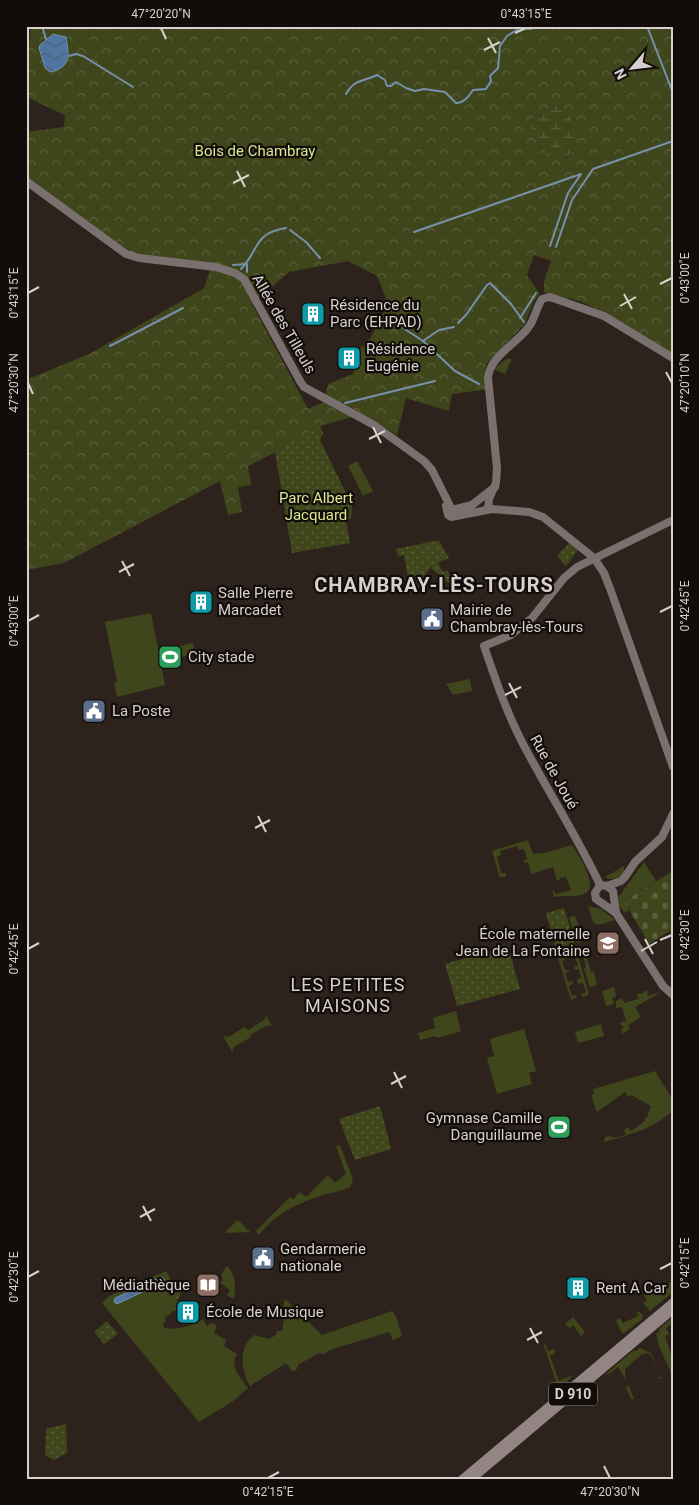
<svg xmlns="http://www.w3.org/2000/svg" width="699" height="1505" font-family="Roboto,sans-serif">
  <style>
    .grass { fill: #3f461b }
    .forest { fill: url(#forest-crowns); fill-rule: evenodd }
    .wetland { fill: url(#wetland-marsh) }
    .cemetery { fill: url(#cemetery-stones) }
    .park { fill: url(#park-dots) }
    .garden { fill: url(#garden-furrows) }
    .water { fill: url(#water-waves); stroke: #7890ad }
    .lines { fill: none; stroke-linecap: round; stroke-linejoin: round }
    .stream { stroke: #7890ad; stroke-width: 2 }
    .secondary { stroke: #7b7070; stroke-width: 8 }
    .primary { stroke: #928584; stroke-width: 8 }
    .ticks { fill: none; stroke: #d7d0cc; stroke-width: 2 }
    .labels { text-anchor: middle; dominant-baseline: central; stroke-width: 4.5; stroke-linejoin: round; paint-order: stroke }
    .shield { fill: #120d0a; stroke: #9c9692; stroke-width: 1 }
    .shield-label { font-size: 14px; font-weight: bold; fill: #d7d0cc }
    .park-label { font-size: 15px; fill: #d7e793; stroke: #120d0a }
    .poi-label { font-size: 15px; fill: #d7d0cc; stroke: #120d0a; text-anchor: start }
    .street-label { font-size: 15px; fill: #d7d0cc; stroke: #120d0a }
    .quarter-label { font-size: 18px; letter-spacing: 1px; fill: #d7d0cc; stroke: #120d0a }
    .district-label { font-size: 20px; font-weight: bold; letter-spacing: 1px; fill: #d7d0cc; stroke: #120d0a }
    .neatline { fill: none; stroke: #d7d0cc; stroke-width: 2 }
    .ticks-label { font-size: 12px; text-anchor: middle; fill: #d7d0cc }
  </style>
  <defs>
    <pattern id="forest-crowns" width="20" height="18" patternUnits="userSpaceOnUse" patternTransform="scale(1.25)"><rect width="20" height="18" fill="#3f461b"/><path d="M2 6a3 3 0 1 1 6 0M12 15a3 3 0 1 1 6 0" fill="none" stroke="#5a603b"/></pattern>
    <pattern id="wetland-marsh" width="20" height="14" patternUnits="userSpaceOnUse" patternTransform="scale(1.25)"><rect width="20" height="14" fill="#3f461b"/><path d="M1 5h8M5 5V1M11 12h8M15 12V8" fill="none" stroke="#5a603b"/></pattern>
    <pattern id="cemetery-stones" width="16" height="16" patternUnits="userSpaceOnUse" patternTransform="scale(1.25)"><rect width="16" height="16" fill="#3f461b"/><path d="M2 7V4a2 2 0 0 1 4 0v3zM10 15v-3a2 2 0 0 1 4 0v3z" fill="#5a603b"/></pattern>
    <pattern id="park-dots" width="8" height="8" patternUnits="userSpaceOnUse" patternTransform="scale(1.25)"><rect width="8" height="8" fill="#3f461b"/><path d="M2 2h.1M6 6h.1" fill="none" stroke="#5a603b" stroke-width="1.8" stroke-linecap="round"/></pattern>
    <pattern id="garden-furrows" width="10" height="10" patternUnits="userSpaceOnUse" patternTransform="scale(1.25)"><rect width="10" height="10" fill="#3f461b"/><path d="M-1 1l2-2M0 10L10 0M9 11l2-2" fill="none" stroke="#5a603b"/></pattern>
    <pattern id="water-waves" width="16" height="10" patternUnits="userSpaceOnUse" patternTransform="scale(1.25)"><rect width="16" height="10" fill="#5075a0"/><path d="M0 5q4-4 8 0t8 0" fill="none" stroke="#4a5f78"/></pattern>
  </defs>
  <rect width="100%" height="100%" fill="#2d231c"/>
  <g class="grass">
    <polygon points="507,359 512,359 505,374 494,369 502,362"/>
    <polygon points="357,461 373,491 363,496 348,466"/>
    <polygon points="151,613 165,685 117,697 114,683 117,682 105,622"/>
    <polygon points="193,643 195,654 181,657 179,646"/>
    <polygon points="173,646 177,665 168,667 164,649"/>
    <polygon points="470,679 472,691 453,695 446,684"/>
    <path d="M528,840L533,854L544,853L572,845C578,855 603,890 581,895C572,897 563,895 554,897L552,891L554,890L555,894L571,890L566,877L559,878L560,880L557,881L553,867L531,874L528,862L524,863L523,861L527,859L524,849L519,850L517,846L500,851L501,855L497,857L501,873H506V876L500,878L492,851Z"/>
    <polygon points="644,862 656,881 624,901 629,910 625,913 619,906 618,898"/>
    <path d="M624,866V873C619,878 612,881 605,877Z"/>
    <polygon points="588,906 601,909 615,920 598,925 593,922"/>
    <polygon points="575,916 580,930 579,930 582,941 577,943 569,917"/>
    <polygon points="577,952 589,995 583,997 581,994 586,992 583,983 578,984 577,980 581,978 579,969 575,970 574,967 578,966 575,957 572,957 571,954"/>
    <polygon points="583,955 586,955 591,972 594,972 597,985 590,987 584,968 586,967"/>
    <polygon points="565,956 566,959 562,961 565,970 569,970 569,972 565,973 568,982 572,981 573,984 569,986 572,996 576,995 577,997 571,1000 558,958"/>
    <polygon points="614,987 616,996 612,998 614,1004 606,1006 602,991"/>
    <polygon points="644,991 647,991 648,996 661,992 635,1007 641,1017 628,1025 630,1029 622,1034 621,1029 624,1028 620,1023 626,1021 622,1007 616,1008 616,1001 622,998 624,1003 638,999 637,994 644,993"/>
    <polygon points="456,1011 461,1031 437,1038 436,1036 420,1040 418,1033 435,1028 433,1018"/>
    <polygon points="266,1016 272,1026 268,1025 250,1035 251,1037 234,1047 232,1052 223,1036 228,1037 245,1027 248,1030 264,1020"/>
    <polygon points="601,1024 604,1036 578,1043 575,1032"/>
    <polygon points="524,1029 536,1071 529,1073 532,1084 497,1094 487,1058 494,1056 490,1039"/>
    <path d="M655,1071L673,1100V1110C654,1129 629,1135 604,1142L605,1137L611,1136L613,1138L626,1135L624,1130L628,1127L631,1131L645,1121L644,1119L647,1117L651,1106L631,1095L628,1097L625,1092L597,1112L591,1096L594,1093L593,1089Z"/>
    <path d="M340,1145L353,1179L350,1187C342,1191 333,1192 324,1195C298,1203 276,1213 259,1235L256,1231L290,1197L293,1199L300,1192L306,1197L328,1175L335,1183L346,1174L336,1146Z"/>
    <polygon points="238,1220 250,1232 227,1233 225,1232"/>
    <path d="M227,1266C237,1276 235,1286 234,1299L227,1295L230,1290L219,1282L223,1281L221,1274Z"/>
    <path d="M166,1271L174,1285L167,1293L177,1301H180L177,1307L180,1311L177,1313L175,1310L165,1318L166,1322H163L164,1328C178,1330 190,1327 203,1319L207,1326L211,1323L215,1324L216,1327L214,1333L226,1340L224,1346L237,1354C229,1367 240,1376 248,1388L232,1402L199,1422L102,1303L109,1296Z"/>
    <polygon points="673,1281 673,1292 650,1311 643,1303 647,1301 644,1295"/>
    <path d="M285,1299L322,1335L392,1311L396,1316L402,1336L393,1340L389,1332L333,1349L323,1354L319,1353L298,1365L297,1369L294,1371L291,1370L286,1363L250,1386C241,1371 238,1347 254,1335L269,1339L276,1335L277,1331H282L285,1312H284L285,1307H283Z"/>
    <polygon points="639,1311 643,1316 641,1320 624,1333 622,1333 616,1320 620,1318 623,1323 638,1316 637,1312"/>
    <polygon points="573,1317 585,1332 581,1336 573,1325 570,1328 565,1324"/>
    <polygon points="673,1317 673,1322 666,1328 669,1334 665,1336 673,1360 673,1377 659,1346 656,1334 660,1331 659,1329"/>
    <polygon points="543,1343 545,1344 548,1351 554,1349 555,1353 550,1356 559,1381 573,1375 559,1390"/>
    <polygon points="640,1348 651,1353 662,1378 656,1379 661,1376 653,1359 649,1353 642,1354 625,1369 625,1376 634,1399 631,1399 626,1387 629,1385 618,1367 608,1375 606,1374 634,1350 635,1352"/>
  </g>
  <path class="forest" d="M31,26H673V354L607,313L579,301L544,292V281L551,261L534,255L527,275L540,294L534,300L525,324L488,362C482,372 485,379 489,389L452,394L449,411L406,398L397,435L362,414L320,426L297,441L248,466L251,485L238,487L242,512L228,515L220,481L64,563L26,570V380L91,353L204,288L210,271L206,266L139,258L26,181V132L64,127L65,115L26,97V73ZM53,34L66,37C68,49 72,59 61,67L44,66L40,54V45ZM542,114L571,154C561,162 550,154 540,150L531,121L535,116ZM348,261L377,276L388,303L370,339L367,340L368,344L352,352L355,365L353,374L328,384L324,402L308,409L252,304L289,272Z"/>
  <path class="wetland" d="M555,106C575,116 577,130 575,151C559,161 554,162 540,150L538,143L532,135L531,121L535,116L542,114L543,110Z"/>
  <polygon class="cemetery" points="673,871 673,929 649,944 624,901"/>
  <g class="park">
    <polygon points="320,426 323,433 320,440 352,505 351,518 346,521 350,543 292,553 275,452"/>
    <polygon points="435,541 439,541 449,558 438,563 443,572 447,570 455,586 453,587 430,567 423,580 427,586 410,589 404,555 398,556 396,549"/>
    <polygon points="569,543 578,550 566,566 557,556"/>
    <polygon points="564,908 575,944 556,950 546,913"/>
    <polygon points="508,946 520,989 457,1006 445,964"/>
    <polygon points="380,1106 391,1149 355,1160 339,1119"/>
    <polygon points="174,1285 182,1291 177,1301 167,1292"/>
    <polygon points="107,1321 118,1334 104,1344 94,1332"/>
    <polygon points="66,1424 67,1453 54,1460 45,1455 46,1429"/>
  </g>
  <path class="garden" d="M343,501H350L352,507C342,506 336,506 330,515L331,525L327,522C328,509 331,505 343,501Z"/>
  <g class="water">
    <path d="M53,34L66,37C69,55 72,67 50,72L45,68L39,48L40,45Z"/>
    <polygon points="162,1277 165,1280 163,1282 117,1304 114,1302 115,1298"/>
  </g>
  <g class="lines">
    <g class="stream">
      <polyline points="42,26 46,39"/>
      <polyline points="647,26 673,93"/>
      <polyline points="69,56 76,54 83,56 133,87"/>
      <path d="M346,94C355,78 364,82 377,75L385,80L387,86H391L396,82L406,88L415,91L424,89L445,92L456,103C464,103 469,96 473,90L486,89L491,81L490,76L498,68L500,46L507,36L520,28L531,29L533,26"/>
      <polyline points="290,230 306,242 320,258"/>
      <polyline points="414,232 581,174 568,193 550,246"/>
      <polyline points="556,247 572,200 593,169 673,141"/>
      <polyline points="233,265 247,264 247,272"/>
      <path d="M241,269C259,251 253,233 286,228"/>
      <polyline points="520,318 536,293"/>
      <polyline points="458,323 466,315 487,285 490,283 511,304 524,322"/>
      <polyline points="403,328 423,341 455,371 479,384"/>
      <polyline points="423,341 439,330 454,327"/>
      <polyline points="110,346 183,308"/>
      <polyline points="345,403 435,381"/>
    </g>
    <g class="secondary">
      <polyline points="26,181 126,254 139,258 216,267 235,273 244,279 300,381 304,387 374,425 424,461 432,470 452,510 472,505 495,487"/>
      <polyline points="446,506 448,515 451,517 492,509 529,512 543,517 594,558 604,573 611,591 673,767"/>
      <path d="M488,509L489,499L496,483L497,468L488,378C490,356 516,344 528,328C535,319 536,308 542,299L549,297L553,298L604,316L673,358"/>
      <path d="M600,885C577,836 547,790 522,742C506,711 495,678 484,646L511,635L532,618L564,578L577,567L673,520"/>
      <polyline points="600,885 595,893 596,899 616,913 663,986 673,995"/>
      <polyline points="600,885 607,886 621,881 625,877 635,862 662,837 673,814"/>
      <polyline points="607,886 613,891 616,913"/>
    </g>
    <g class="primary">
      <polyline points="462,1479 673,1302"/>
      <polyline points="472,1479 673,1310"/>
    </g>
  </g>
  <path class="ticks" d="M161,28L166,39M515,33L526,28M488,38L496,53M484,50L500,42M237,171L245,187M233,183L249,175M660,284L672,278M28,293L39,287M624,294L632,309M620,306L636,297M666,372L672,383M28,383L33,394M373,427L381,443M369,439L385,431M122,561L130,576M119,572L134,564M660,612L672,606M28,621L39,615M509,683L517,698M505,695L521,687M258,816L266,832M255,828L270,820M645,939L653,954M660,940L672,935M28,949L39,943M641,951L657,942M394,1072L402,1088M391,1084L406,1076M143,1206L151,1221M140,1217L155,1209M660,1269L672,1263M28,1277L39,1271M530,1328L538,1343M527,1340L542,1332M604,1466L610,1478M268,1478L279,1472"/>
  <defs>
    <g id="building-square" transform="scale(1.25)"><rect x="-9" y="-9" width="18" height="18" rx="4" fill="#0f9aa8" stroke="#120d0a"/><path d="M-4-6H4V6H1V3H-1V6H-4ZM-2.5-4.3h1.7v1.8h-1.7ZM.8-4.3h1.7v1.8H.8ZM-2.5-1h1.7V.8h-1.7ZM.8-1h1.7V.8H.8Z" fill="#fff"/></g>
    <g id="civic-square" transform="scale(1.25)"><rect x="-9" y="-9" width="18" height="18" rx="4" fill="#5c6f8a" stroke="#120d0a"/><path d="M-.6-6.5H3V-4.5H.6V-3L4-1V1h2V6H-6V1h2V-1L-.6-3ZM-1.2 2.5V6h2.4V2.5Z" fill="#fff"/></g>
    <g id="stadium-square" transform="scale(1.25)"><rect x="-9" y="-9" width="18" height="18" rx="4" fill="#2e9e5b" stroke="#120d0a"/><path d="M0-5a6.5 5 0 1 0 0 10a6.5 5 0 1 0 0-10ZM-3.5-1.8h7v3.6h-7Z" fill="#fff"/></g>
    <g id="school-square" transform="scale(1.25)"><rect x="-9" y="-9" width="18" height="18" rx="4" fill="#8d6e63" stroke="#120d0a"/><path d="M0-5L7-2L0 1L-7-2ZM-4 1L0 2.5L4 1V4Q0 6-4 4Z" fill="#fff"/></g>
    <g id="library-square" transform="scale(1.25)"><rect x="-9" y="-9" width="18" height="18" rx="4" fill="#8d6e63" stroke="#120d0a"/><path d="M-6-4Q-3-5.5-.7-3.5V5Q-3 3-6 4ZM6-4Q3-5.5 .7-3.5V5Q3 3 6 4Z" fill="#fff"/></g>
  </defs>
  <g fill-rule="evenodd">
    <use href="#building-square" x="313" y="314"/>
    <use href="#building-square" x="349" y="358"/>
    <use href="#building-square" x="201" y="602"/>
    <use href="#civic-square" x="432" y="619"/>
    <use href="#stadium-square" x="170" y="657"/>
    <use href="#civic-square" x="94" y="711"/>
    <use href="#school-square" x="608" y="943"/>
    <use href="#stadium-square" x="559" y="1127"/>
    <use href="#civic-square" x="263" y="1258"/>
    <use href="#library-square" x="208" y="1285"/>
    <use href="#building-square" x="578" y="1288"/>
    <use href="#building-square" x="188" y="1312"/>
  </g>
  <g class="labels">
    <rect class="shield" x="549" y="1382.5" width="48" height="23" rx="4"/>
    <g class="shield-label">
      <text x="573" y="1394">D 910</text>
    </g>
    <g class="park-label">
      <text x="255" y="151">Bois de Chambray</text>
      <text x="316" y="498">Parc Albert<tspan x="316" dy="17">Jacquard</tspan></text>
    </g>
    <g class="poi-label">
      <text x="330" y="305">Résidence du<tspan x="330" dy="17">Parc (EHPAD)</tspan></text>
      <text x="366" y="349">Résidence<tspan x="366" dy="17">Eugénie</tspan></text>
      <text x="218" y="593">Salle Pierre<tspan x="218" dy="17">Marcadet</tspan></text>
      <text x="450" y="610">Mairie de<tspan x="450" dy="17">Chambray-lès-Tours</tspan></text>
      <text x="188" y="657">City stade</text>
      <text x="112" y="711">La Poste</text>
      <text x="590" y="934" text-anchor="end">École maternelle<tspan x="590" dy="17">Jean de La Fontaine</tspan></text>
      <text x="542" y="1118" text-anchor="end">Gymnase Camille<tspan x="542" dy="17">Danguillaume</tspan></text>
      <text x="280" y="1249">Gendarmerie<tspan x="280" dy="17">nationale</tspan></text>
      <text x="190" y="1285" text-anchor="end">Médiathèque</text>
      <text x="596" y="1288">Rent A Car</text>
      <text x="206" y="1312">École de Musique</text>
    </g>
    <g class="street-label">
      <text transform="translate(284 324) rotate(60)">Allée des Tilleuls</text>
      <text transform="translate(554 772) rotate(61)">Rue de Joué</text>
    </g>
    <g class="quarter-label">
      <text x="348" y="984">LES PETITES<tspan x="348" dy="21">MAISONS</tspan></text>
    </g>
    <g class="district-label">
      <text x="434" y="585">CHAMBRAY-LÈS-TOURS</text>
    </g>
  </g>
  <rect width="699" height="1505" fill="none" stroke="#120d0a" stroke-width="55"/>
  <g transform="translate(632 68) rotate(242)" stroke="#120d0a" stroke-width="4" paint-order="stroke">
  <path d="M0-4L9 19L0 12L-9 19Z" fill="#d7d0cc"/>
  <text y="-8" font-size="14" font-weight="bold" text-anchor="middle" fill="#d7d0cc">N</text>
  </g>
  <rect x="28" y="28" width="644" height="1450" class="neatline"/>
  <g class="ticks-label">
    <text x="161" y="18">47°20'20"N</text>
    <text x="526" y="18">0°43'15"E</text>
    <text transform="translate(685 278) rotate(-90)" y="4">0°43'00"E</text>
    <text transform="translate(14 293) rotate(-90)" y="4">0°43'15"E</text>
    <text transform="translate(14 383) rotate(-90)" y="4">47°20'30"N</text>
    <text transform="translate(685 383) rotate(-90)" y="4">47°20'10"N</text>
    <text transform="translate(685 606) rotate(-90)" y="4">0°42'45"E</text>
    <text transform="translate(14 621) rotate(-90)" y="4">0°43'00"E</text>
    <text transform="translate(685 935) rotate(-90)" y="4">0°42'30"E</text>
    <text transform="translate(14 949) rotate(-90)" y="4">0°42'45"E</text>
    <text transform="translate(685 1263) rotate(-90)" y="4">0°42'15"E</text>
    <text transform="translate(14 1277) rotate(-90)" y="4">0°42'30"E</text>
    <text x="268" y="1496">0°42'15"E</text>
    <text x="610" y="1496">47°20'30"N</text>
  </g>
</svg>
